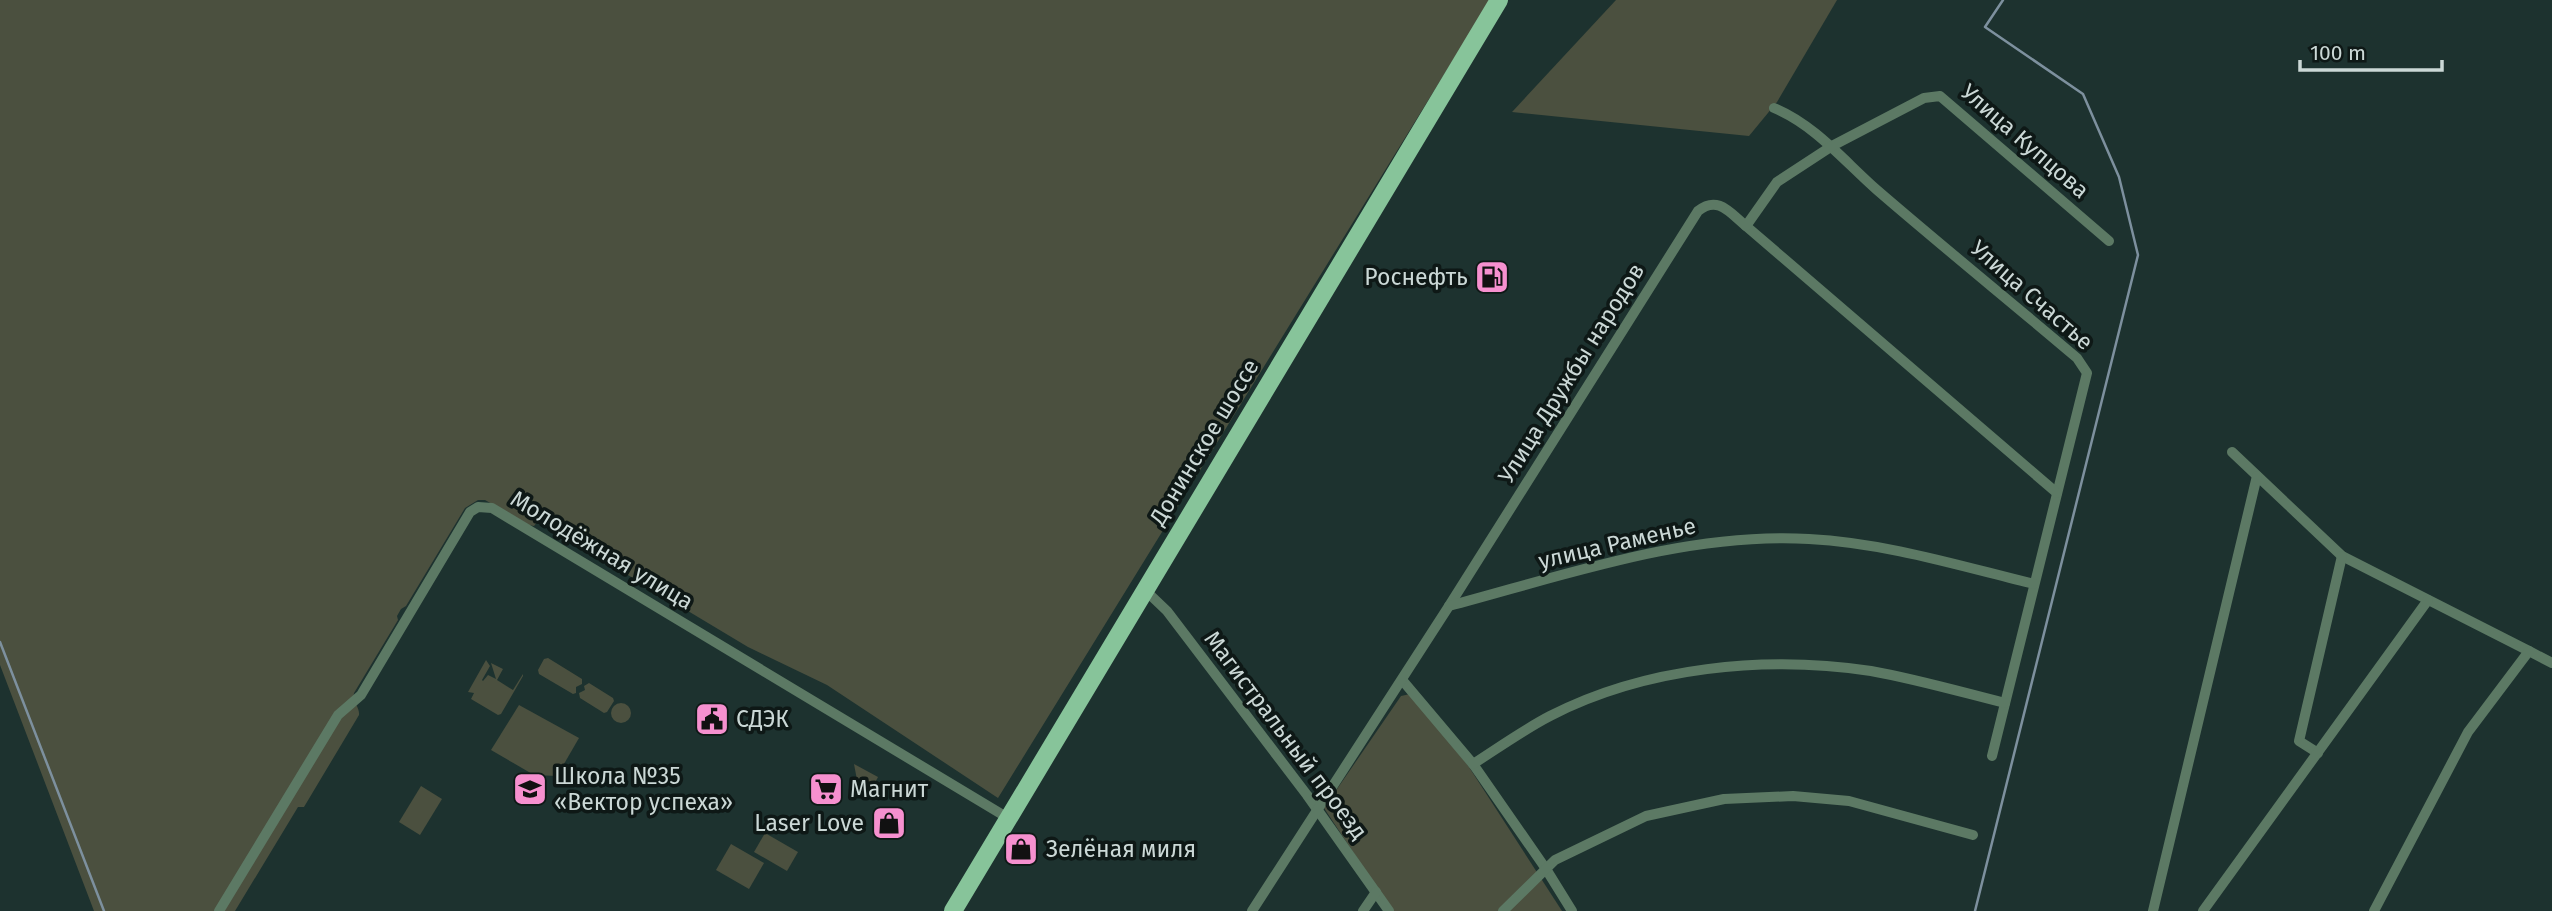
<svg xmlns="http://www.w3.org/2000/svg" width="2552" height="911" font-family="'Fira Sans',sans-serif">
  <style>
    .green { fill: #4b503f }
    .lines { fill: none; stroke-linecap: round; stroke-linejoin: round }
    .stream { stroke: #7d909e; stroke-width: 2.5 }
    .minor { stroke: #5c7964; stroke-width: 10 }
    .primary { stroke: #87c49a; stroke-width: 18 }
    .labels { text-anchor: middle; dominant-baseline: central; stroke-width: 7; stroke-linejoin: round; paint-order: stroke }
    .street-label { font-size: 23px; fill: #cbd8d6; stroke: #0e1816 }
    .poi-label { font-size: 23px; fill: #cbd8d6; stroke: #0e1816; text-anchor: start }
  </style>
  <rect width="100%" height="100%" fill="#1d322f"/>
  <g class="green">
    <path d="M0,0H1490L998,798L827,685L748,647L538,521L534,526L529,525L485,500H478L465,508L406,606L401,609L397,616L398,620L354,693C352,702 360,707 359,715L304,807H298L235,911H94L0,665Z"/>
    <polygon points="1616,0 1837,0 1777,102 1749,136 1512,112"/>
    <polygon points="548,658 582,679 582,684 576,687 576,693 573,694 539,674 538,670 544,659"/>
    <polygon points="486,660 490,666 482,680 483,681 488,675 496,679 491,663 503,669 497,680 513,690 523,674 523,676 501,714 498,715 471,699 474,693 468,692"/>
    <polygon points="589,683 613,698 614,701 607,712 604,713 580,698 579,693 585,690 584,686"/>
    <polygon points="1410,694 1467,764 1562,911 1392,911 1324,808 1401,696"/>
    <circle cx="621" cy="713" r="10"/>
    <polygon points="519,705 579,738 557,776 534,775 491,750"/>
    <polygon points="854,764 878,777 868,796 859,791"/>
    <polygon points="421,786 442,799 420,835 399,822"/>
    <polygon points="765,833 798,852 787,871 754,852"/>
    <polygon points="731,844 764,863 749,889 716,870"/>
  </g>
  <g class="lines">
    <g class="stream">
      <polyline points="0,642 104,911"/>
      <polyline points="1975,911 2138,255 2119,177 2083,94 1985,27 2003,0"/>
    </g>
    <g class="minor">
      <path d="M1774,108C1815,125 1844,161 1877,190C1943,247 2011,302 2077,358L2087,373L1992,756"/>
      <polyline points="1746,226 2057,493"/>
      <polyline points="2232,452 2342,556 2529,651"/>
      <polyline points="1145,590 1167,611 1307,795 1389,911"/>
      <path d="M1449,606L1698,211C1718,195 1730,213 1746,226L1777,182L1832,146L1924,98L1940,96L2109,241"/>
      <polyline points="1403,681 1473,764 1546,869 1572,911"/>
      <polyline points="2318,753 2299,741 2342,556"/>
      <path d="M1473,764C1498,748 1523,730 1550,716C1645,667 1766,655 1871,671C1916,679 1961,692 2005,703"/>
      <polyline points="219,911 338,715 361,695 470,512 478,507 492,508 1008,818"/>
      <path d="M1252,911L1449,606C1566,575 1687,532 1809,539C1886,543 1960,566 2034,584"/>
      <polyline points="1363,911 1376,892"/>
      <polyline points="1503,911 1555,860 1646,816 1724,799 1793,796 1849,801 1973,835"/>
      <polyline points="2153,911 2257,476"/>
      <polyline points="2203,911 2428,600"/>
      <polyline points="2374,911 2468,732 2529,651 2552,663"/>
    </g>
    <polyline class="primary" points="953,911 1499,0"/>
  </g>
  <defs>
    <g id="fuel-square" transform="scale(1.75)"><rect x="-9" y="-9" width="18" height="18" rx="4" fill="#f690cf" stroke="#0e1816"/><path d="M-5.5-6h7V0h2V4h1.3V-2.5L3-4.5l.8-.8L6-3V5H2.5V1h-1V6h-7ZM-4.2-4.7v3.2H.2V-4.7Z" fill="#111"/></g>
    <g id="civic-square" transform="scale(1.75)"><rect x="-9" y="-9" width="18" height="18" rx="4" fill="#f690cf" stroke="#0e1816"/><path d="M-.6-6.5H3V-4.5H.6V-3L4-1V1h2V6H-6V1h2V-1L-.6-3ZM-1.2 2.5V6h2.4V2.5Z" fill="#111"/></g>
    <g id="school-square" transform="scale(1.75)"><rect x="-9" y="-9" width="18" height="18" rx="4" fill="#f690cf" stroke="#0e1816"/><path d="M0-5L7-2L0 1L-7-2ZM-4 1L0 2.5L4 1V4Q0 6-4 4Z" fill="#111"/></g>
    <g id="supermarket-square" transform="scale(1.75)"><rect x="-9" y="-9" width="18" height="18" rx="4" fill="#f690cf" stroke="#0e1816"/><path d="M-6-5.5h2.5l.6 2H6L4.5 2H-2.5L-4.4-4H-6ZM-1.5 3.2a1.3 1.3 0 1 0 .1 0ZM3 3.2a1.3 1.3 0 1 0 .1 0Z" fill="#111"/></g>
    <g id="shop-square" transform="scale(1.75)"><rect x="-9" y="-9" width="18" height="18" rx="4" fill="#f690cf" stroke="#0e1816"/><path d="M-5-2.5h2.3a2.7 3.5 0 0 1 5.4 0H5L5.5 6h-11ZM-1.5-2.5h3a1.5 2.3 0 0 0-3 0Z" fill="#111"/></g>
  </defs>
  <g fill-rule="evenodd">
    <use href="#fuel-square" x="1492" y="277"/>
    <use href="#civic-square" x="712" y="719"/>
    <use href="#school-square" x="530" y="789"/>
    <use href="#supermarket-square" x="826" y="789"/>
    <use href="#shop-square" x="889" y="823"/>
    <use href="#shop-square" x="1021" y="849"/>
  </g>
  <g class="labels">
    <g class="street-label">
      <text transform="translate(2025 141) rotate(41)">Улица Купцова</text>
      <text transform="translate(2032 295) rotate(41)">Улица Счастье</text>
      <text transform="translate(1571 373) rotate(-58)">Улица Дружбы народов</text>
      <text transform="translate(1204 442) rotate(-59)">Донинское шоссе</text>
      <text transform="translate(1617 543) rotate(-13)">улица Раменье</text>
      <text transform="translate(602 550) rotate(31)">Молодёжная улица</text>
      <text transform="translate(1286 735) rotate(53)">Магистральный проезд</text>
    </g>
    <g class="poi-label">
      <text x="1468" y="277" text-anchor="end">Роснефть</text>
      <text x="736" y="719">СДЭК</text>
      <text x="554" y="776">Школа №35<tspan x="554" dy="26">«Вектор успеха»</tspan></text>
      <text x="850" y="789">Магнит</text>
      <text x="864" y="823" text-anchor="end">Laser Love</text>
      <text x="1046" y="849">Зелёная миля</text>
    </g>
  </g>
  <path d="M2300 60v10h142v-10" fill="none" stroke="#cbd8d6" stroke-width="3.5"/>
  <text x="2310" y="60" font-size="21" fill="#cbd8d6" stroke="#0e1816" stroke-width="5" paint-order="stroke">100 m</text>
</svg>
